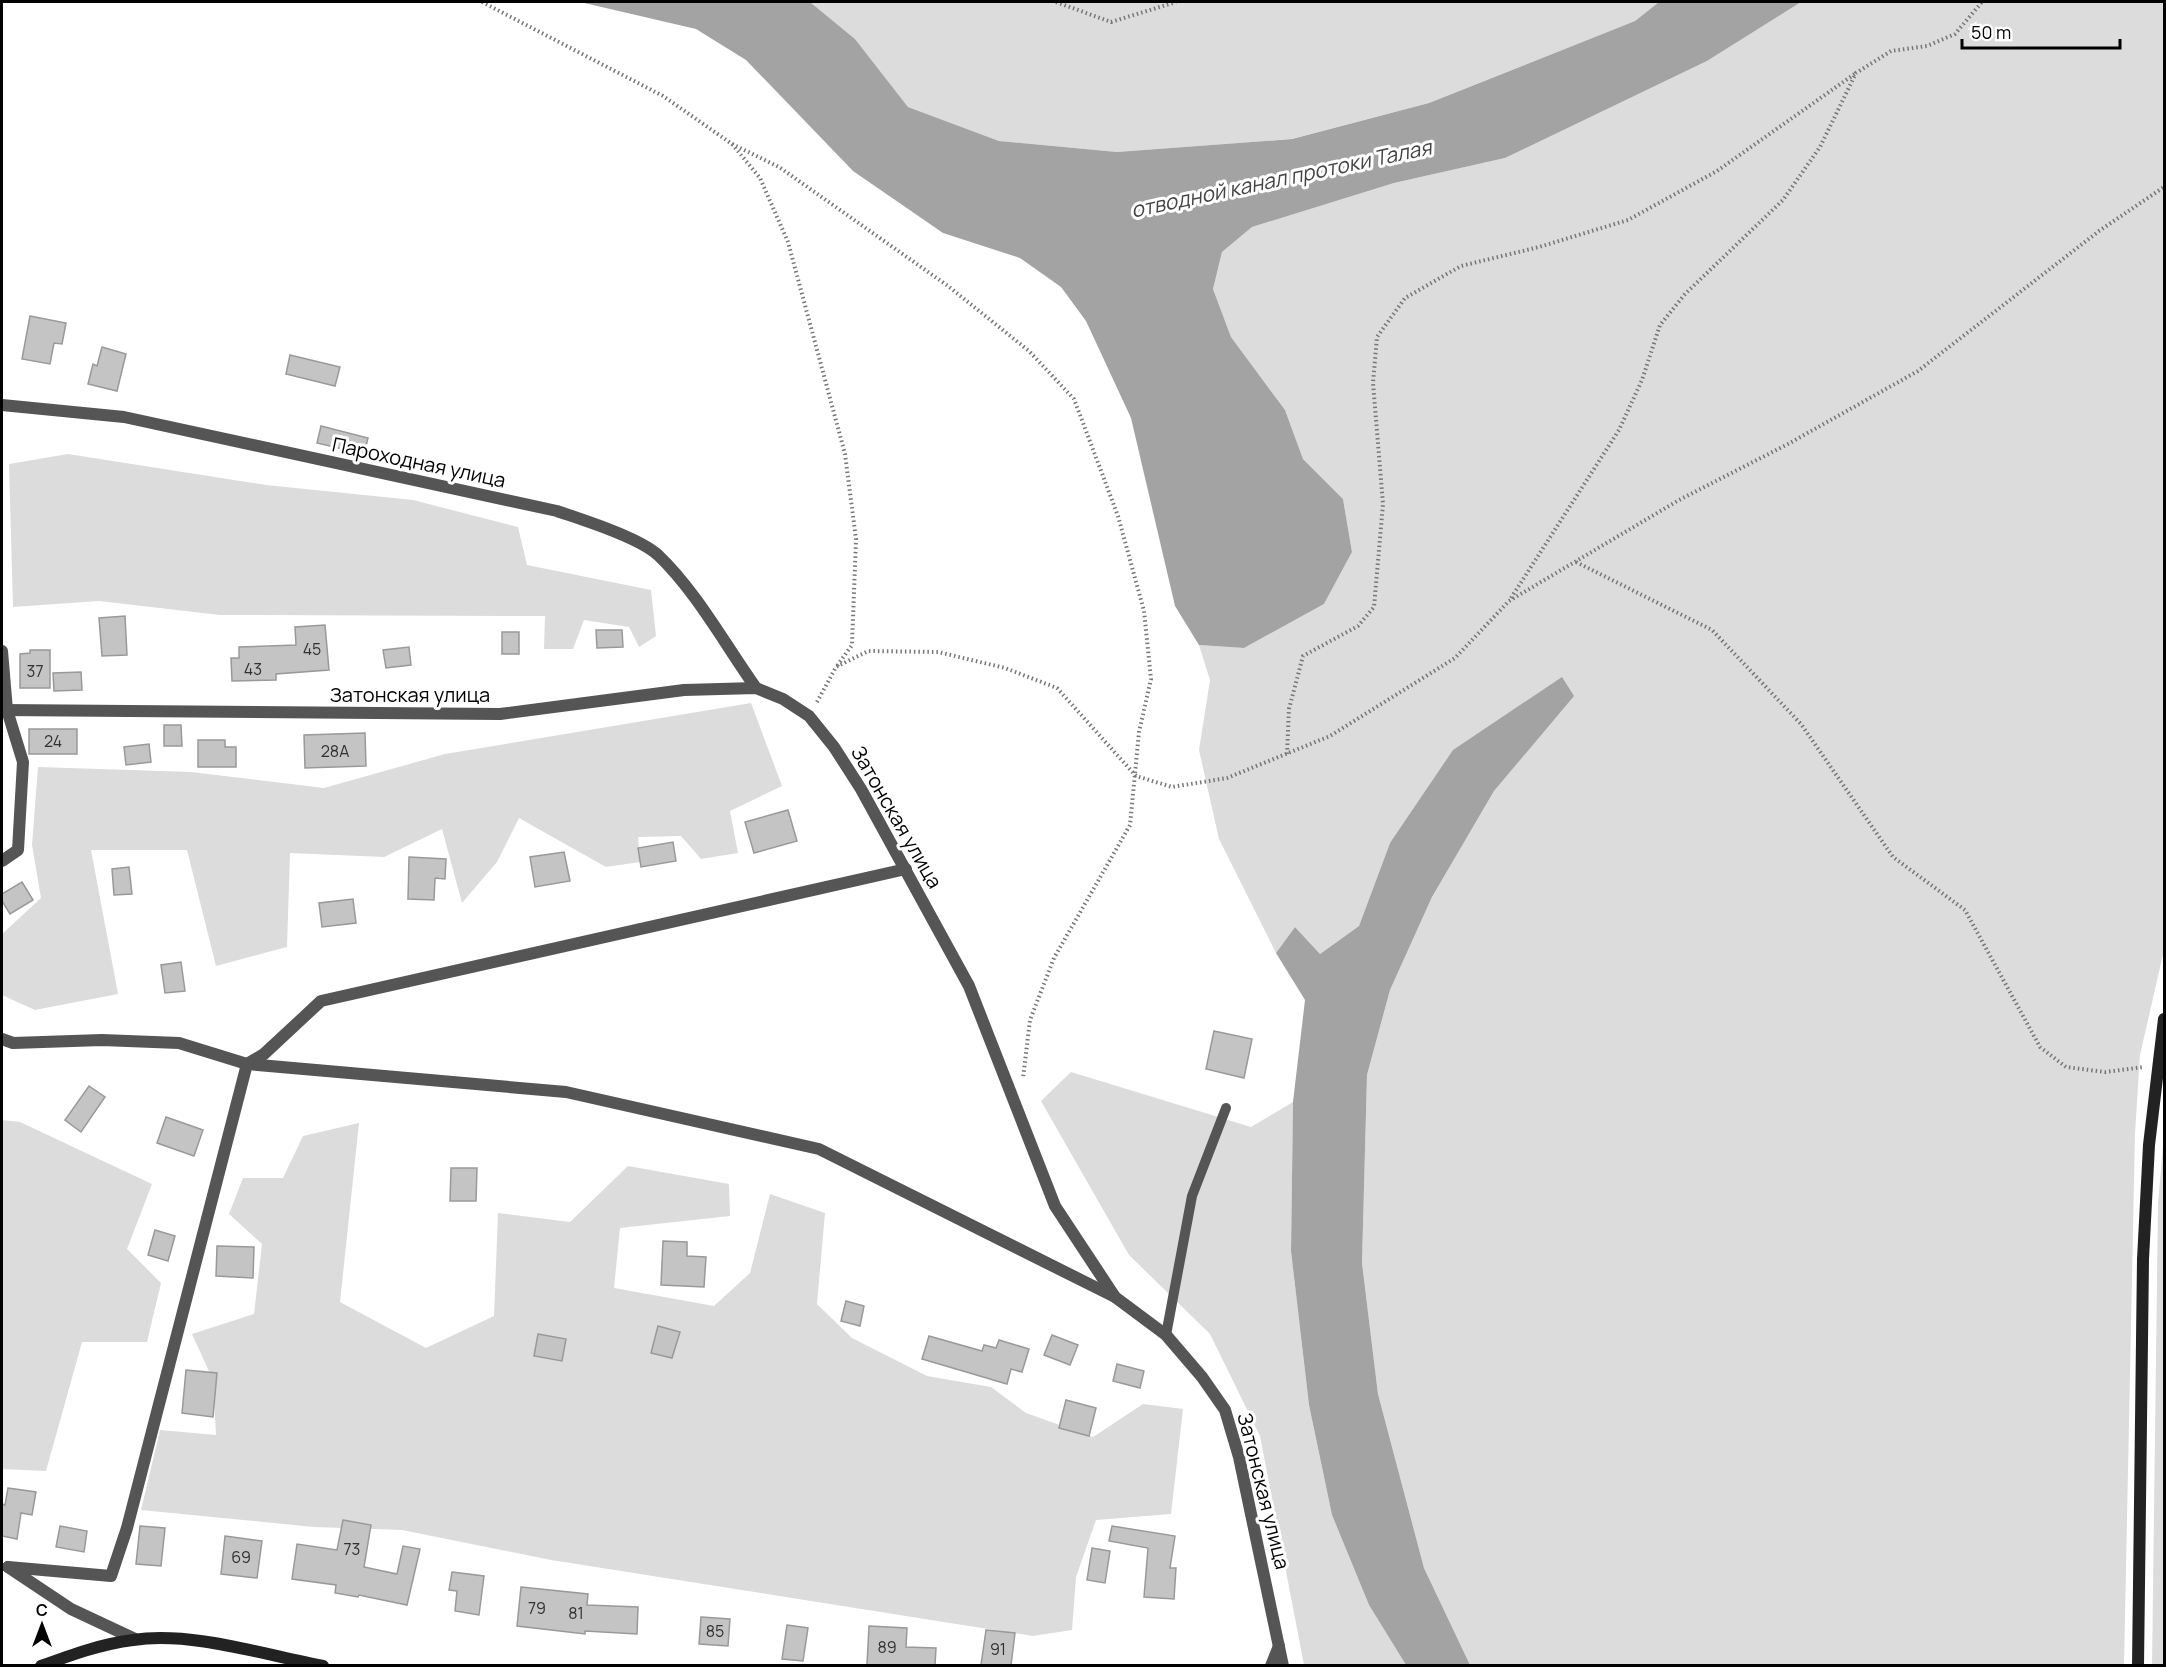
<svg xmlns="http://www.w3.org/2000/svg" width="2166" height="1667" font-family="Manrope,sans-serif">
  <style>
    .green { fill: #dcdcdc }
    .water { fill: #a3a3a3 }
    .building { fill: #c4c4c4; stroke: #999; stroke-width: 1.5 }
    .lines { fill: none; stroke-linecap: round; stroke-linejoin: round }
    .path { stroke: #777; stroke-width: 4; stroke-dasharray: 1.5 3; stroke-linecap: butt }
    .lane { stroke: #555; stroke-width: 10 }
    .street { stroke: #555; stroke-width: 12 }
    .secondary { stroke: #222; stroke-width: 12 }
    .labels { text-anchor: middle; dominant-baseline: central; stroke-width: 6; stroke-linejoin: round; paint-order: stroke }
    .number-label { font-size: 16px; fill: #313131 }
    .street-label { font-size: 20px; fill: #000; stroke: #fff }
    .water-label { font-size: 21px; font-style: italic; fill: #444; stroke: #fff }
  </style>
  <rect width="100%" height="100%" fill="#fff"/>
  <g class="green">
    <polygon points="810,2 1659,2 1635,21 1429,103 1291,139 1117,152 999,141 908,107 855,39"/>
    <polygon points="1801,2 2164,2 2164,950 2140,1055 2135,1133 2124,1665 1470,1665 1424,1568 1378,1394 1362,1263 1367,1075 1390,990 1432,897 1494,791 1573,696 1390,843 1359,926 1320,954 1295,927 1276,953 1219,839 1199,750 1210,680 1199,645 1244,648 1324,604 1352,552 1343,499 1303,459 1285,410 1231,337 1213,289 1222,252 1252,227 1394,183 1505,158 1707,61"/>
    <polygon points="68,454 266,485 413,500 518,527 527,565 651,590 656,636 639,647 629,627 584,620 573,649 544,649 545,616 220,615 99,601 13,607 9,464"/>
    <polygon points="751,703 782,786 730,811 738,853 701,859 681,836 638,837 640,862 606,867 519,818 497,862 462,903 442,829 384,857 290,853 287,947 216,966 187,850 91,850 118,994 35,1010 2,995 2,934 41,898 32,845 38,767 191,772 324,788 445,754"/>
    <polygon points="1071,1072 1251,1127 1293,1102 1291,1251 1309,1405 1332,1515 1369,1605 1406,1665 1304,1665 1260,1436 1210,1334 1129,1255 1041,1101"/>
    <polygon points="2,1120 20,1122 152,1184 127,1249 161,1283 147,1342 82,1342 46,1471 2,1469"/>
    <polygon points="359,1123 340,1302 426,1348 494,1316 498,1213 570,1222 628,1166 729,1184 730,1216 620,1228 614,1288 714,1306 750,1273 770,1194 825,1213 817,1304 852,1338 927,1376 991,1387 1026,1413 1093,1437 1143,1404 1183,1409 1171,1514 1096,1520 1076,1577 1072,1630 1033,1636 551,1560 402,1530 314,1527 141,1510 160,1430 216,1435 213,1380 192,1334 254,1314 262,1244 229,1214 243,1178 283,1178 303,1136"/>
    <polygon points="2164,1134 2164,1665 2152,1666 2158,1204"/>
  </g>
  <g class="water">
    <polygon points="580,2 810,2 855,39 908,107 999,141 1117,152 1292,139 1429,103 1635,21 1659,2 1801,2 1707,61 1505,158 1394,183 1252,227 1222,252 1213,289 1231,337 1285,410 1303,459 1343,499 1352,552 1324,604 1244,648 1199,645 1175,606 1131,418 1086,321 1061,287 1020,258 943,233 853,171 746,60 696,29"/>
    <polygon points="1562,677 1574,696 1494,791 1432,897 1390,990 1367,1075 1362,1263 1378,1394 1424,1568 1470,1665 1406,1665 1369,1605 1332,1515 1309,1405 1291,1251 1293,1102 1305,1000 1276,953 1295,927 1320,954 1359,926 1390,843 1453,750"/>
  </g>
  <g class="building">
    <polygon points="30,316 66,323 62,344 54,343 50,364 22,359"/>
    <polygon points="102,347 126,354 117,391 88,384 93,364 97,366"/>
    <polygon points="290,355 340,367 335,386 286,374"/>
    <polygon points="321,426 368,438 364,454 317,443"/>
    <polygon points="125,616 127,655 102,656 99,618"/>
    <polygon points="325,625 329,670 276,674 276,680 232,681 231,658 239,658 239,647 296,645 295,627"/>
    <polygon points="596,630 622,630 623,647 597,648"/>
    <rect x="502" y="632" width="17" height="22"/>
    <polygon points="409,647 411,665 386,668 383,650"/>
    <polygon points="30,650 50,650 50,688 20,688 20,654 30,653"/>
    <polygon points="81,672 82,690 54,691 53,673"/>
    <polygon points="164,725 181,725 182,746 164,746"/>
    <rect x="29" y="729" width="48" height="25"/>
    <polygon points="365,733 366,766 305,768 304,735"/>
    <polygon points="198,740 225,740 225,747 236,747 236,767 198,767"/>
    <polygon points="149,744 151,762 126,765 124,747"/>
    <polygon points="788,810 797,841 754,853 745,822"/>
    <polygon points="673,842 676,861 641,867 638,848"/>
    <polygon points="564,852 570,881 535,887 530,857"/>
    <polygon points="409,857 446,859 445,879 435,878 434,900 408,899"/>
    <polygon points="129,867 132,894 114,895 112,869"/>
    <polygon points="22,882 33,900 10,914 2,901 2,894"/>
    <polygon points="353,899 356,923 322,927 319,903"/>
    <polygon points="181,962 185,991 165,993 161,965"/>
    <polygon points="1214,1031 1252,1039 1244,1078 1206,1069"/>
    <polygon points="89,1086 105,1097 81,1132 65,1120"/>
    <polygon points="166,1117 203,1130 194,1156 157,1143"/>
    <polygon points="451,1168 477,1168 476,1201 450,1201"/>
    <polygon points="155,1230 175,1236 168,1261 148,1255"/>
    <polygon points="663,1241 687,1242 687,1256 706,1257 704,1287 661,1285"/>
    <polygon points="217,1246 254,1247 253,1278 216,1276"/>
    <polygon points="846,1301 864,1306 860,1326 841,1321"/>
    <polygon points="658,1326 680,1332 672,1358 651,1353"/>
    <polygon points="538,1334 566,1339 562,1361 534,1356"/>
    <polygon points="1052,1335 1078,1345 1070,1365 1044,1355"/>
    <polygon points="929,1336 982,1351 984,1345 996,1348 999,1340 1029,1349 1022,1372 1011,1369 1007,1384 922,1359"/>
    <polygon points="1117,1364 1144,1371 1140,1388 1113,1381"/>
    <polygon points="186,1370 217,1373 213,1417 182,1413"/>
    <polygon points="1066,1400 1096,1408 1089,1436 1059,1428"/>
    <polygon points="8,1488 36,1492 32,1515 21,1513 17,1539 2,1536 2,1504 5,1505"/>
    <polygon points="343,1520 371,1525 364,1567 397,1574 403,1546 420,1549 407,1605 359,1595 358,1597 335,1593 336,1585 292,1579 297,1544 337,1550"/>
    <polygon points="60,1526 87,1531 84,1552 56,1547"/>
    <polygon points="140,1526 165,1528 161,1566 136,1564"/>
    <polygon points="1112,1526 1175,1536 1170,1568 1176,1568 1174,1599 1144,1597 1148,1548 1109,1541"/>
    <polygon points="225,1536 262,1541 257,1578 221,1574"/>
    <polygon points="1092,1548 1110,1551 1105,1583 1087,1580"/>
    <polygon points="452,1572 484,1576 479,1615 455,1611 457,1591 449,1590"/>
    <polygon points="521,1587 588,1594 587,1605 638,1607 637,1634 585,1631 585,1634 517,1626"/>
    <polygon points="701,1617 730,1619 728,1646 699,1644"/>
    <polygon points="787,1625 808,1628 803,1661 782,1659"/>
    <polygon points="869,1626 907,1628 906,1647 936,1648 935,1665 867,1665"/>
    <polygon points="986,1630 1015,1633 1011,1665 981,1665"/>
  </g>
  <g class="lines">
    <g class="path">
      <polyline points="482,2 663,96 732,144 760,178 788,242 845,454 856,539 852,645 837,666"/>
      <polyline points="1056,2 1111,22 1176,2"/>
      <polyline points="732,144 779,167 948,286 1029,351 1074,399 1118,516 1144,611 1151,679 1139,732 1130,825 1054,958 1030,1020 1023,1078"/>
      <polyline points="1576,562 1712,630 1801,724 1893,857 1965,910 2040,1047 2066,1067 2105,1072 2144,1067"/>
      <polyline points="1511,598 1619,430 1642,380 1660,325 1685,294 1783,200 1820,147 1856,73 1891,51 1927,46 1955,34 1982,2"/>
      <polyline points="817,702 836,667 868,651 938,652 1005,668 1057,688 1136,776 1172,787 1227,778 1330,736 1455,658 1509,601 1679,500 1788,444 1918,371 2099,231 2164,187"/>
      <polyline points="1287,754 1289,709 1303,656 1358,626 1374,607 1383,504 1373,383 1377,337 1405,298 1461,266 1539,247 1628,220 1717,171 1856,73"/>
    </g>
    <polyline class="lane" points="1166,1335 1192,1196 1226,1108"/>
    <g class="street">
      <path d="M2,405L124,417L557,511C583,520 638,537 658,555C696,591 726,646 756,688"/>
      <polyline points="2,651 7,710 23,762 18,850 2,861"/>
      <polyline points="2,710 500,714 684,690 756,688 783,699 809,716 834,747 861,789 969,986 1055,1206 1115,1297 1166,1335 1202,1377 1225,1410 1239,1457 1283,1666"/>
      <polyline points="2,1039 13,1043 102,1040 179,1043 247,1064 566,1092 819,1149 1115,1297"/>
      <polyline points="8,1567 111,1576 127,1528 247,1064 264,1054 321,1001 906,869"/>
      <polyline points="8,1567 71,1609 135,1639"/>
      <polyline points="1271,1666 1279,1646"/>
    </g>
    <g class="secondary">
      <path d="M41,1666C71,1655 101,1644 133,1640C191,1631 265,1655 323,1666"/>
      <polyline points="2138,1666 2143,1259 2149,1145 2164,1019"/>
    </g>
  </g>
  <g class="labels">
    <g class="number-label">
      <text x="312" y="649">45</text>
      <text x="253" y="669">43</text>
      <text x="35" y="671">37</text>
      <text x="53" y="741">24</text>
      <text x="335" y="751">28А</text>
      <text x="352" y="1549">73</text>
      <text x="241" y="1557">69</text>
      <text x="537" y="1608">79</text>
      <text x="576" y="1613">81</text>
      <text x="715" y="1631">85</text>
      <text x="887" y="1647">89</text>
      <text x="998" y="1649">91</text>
    </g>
    <g class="street-label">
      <text transform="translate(419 462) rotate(12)">Пароходная улица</text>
      <text x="410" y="694">Затонская улица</text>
      <text transform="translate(897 817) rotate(60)">Затонская улица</text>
      <text transform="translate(1264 1491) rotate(76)">Затонская улица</text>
    </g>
    <g class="water-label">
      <text transform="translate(1281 178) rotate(-12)">отводной канал протоки Талая</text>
    </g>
  </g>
  <rect width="2166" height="1667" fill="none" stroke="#000000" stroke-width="6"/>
  <g transform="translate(42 1625)" stroke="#ffffff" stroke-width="4.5" paint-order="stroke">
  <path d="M0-4.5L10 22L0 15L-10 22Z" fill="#000000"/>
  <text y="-9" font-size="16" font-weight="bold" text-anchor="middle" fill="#000000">С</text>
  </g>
  <path d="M1962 39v9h158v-9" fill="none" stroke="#000000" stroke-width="3"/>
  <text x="1971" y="39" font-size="18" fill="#000000" stroke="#ffffff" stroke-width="4.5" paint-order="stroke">50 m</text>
</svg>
